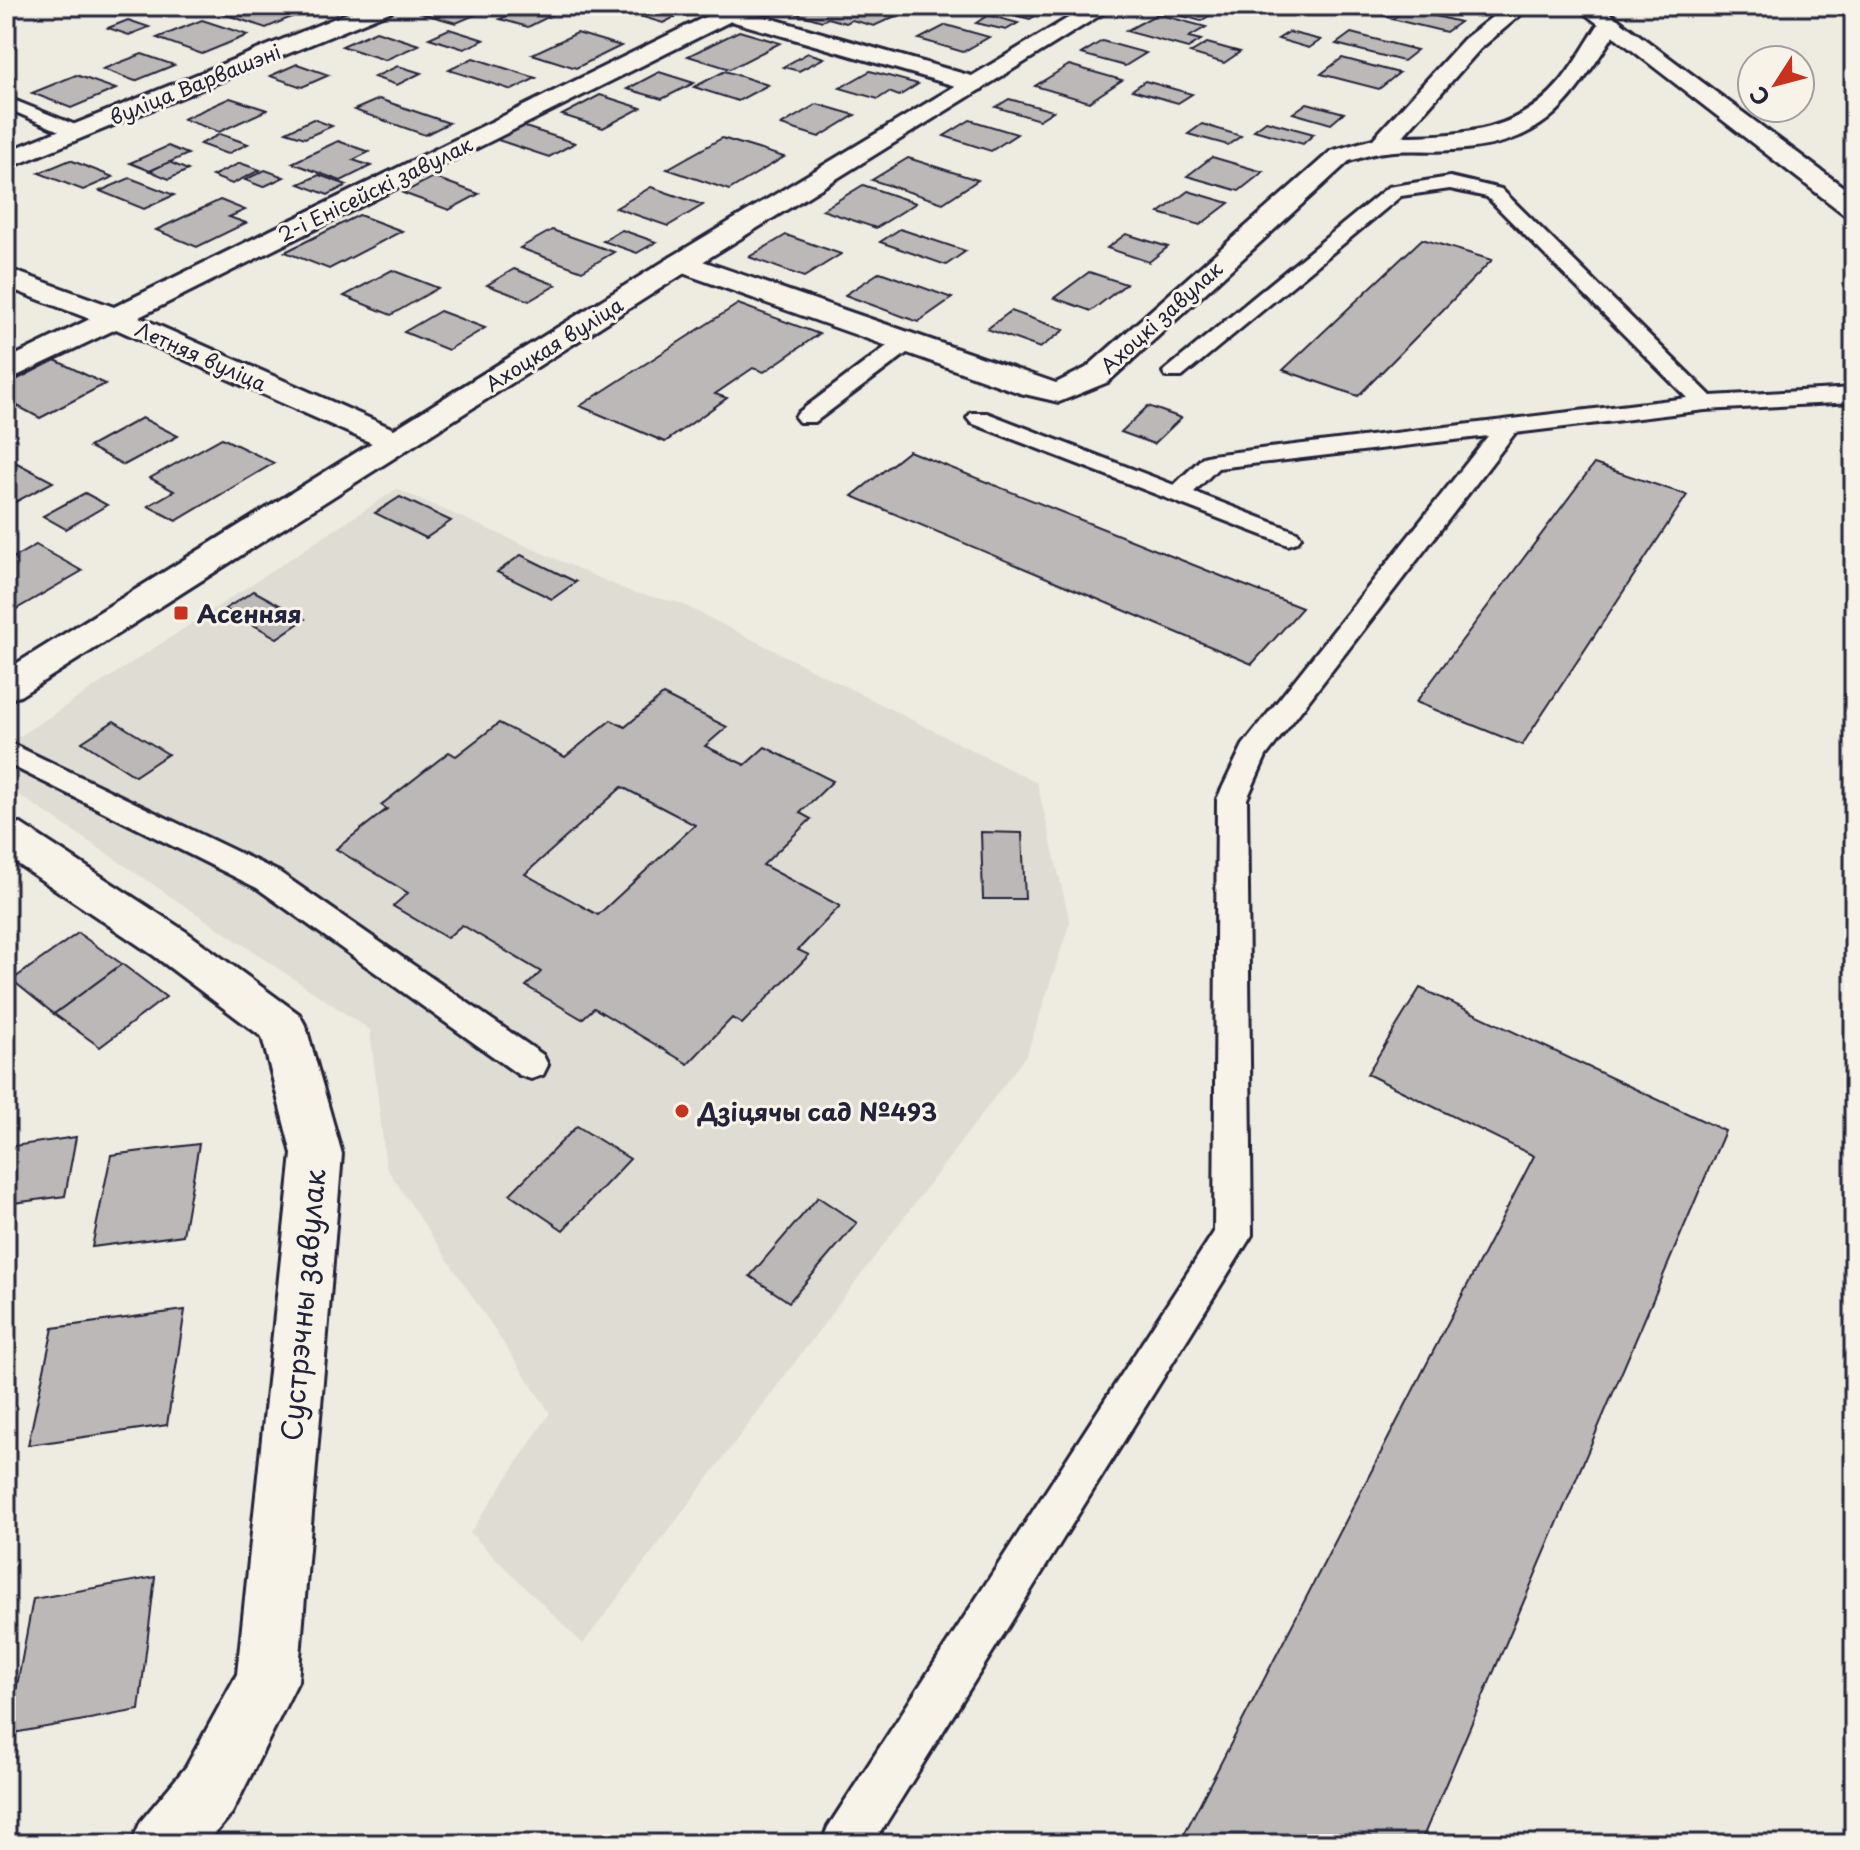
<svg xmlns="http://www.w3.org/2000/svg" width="1860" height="1850" font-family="'Playpen Sans',sans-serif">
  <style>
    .built { fill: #dfdcd4 }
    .building { fill: #bbb8b7; stroke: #22223b; stroke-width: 2; fill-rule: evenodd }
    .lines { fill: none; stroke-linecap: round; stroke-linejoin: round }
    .service-casing { stroke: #22223b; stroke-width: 6 }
    .minor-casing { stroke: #22223b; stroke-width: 6 }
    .tertiary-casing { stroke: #22223b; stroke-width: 6 }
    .secondary-casing { stroke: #22223b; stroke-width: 6 }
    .service { fill: #f7f3e8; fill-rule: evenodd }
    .minor { fill: #f7f3e8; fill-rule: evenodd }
    .tertiary { fill: #f7f3e8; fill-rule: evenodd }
    .secondary { fill: #f7f3e8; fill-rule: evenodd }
    .poi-dot { fill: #c8321e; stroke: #f7f3e8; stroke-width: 3 }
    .labels { text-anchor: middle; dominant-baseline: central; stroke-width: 6; stroke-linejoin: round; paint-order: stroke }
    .far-street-label { font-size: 20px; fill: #22223b; stroke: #f7f3e8 }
    .poi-label { font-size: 24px; font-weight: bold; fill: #22223b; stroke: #f7f3e8; text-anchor: start }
    .near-street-label { font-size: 28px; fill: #22223b; stroke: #f7f3e8 }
  </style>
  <rect width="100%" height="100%" fill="#eeebe1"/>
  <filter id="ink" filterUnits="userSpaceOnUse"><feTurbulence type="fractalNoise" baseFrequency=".0125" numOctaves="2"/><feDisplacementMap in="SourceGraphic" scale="16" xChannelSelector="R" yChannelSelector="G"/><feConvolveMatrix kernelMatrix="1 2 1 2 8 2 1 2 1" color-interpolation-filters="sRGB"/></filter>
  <g filter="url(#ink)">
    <polygon class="built" points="397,489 631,592 680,603 1037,783 1070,922 1027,1054 583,1644 470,1533 550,1413 386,1167 370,1030 6,786 6,745"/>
    <g class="building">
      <polygon points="224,6 262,6 294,16 266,28 212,10"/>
      <polygon points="437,6 447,6 475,15 456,23 421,13"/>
      <polygon points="644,6 653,6 681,14 663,23 630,13"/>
      <polygon points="793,6 879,6 902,13 874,26 852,20 846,23 828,18 822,21 785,10"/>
      <polygon points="979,6 1051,6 1030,19"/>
      <polygon points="1168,6 1224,6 1201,21 1161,10"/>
      <polygon points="1373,6 1405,6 1390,17 1366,12"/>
      <polygon points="1828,6 1854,6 1854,22"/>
      <polygon points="523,8 550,16 528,27 500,19"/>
      <polygon points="1407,9 1460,22 1446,32 1392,19"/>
      <polygon points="1157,14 1206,27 1189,37 1201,40 1188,48 1126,31"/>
      <polygon points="988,15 1018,23 1006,30 976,23"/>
      <polygon points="128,20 149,27 129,35 108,28"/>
      <polygon points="202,20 248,35 202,54 157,38"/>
      <polygon points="946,25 989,37 963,52 919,39"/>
      <polygon points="449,29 484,40 464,49 429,38"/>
      <polygon points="376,31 419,45 385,60 342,46"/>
      <polygon points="739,31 780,43 730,69 688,56"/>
      <polygon points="1289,32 1321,40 1309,48 1278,39"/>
      <polygon points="577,33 621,46 576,68 532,54"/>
      <polygon points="1351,33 1417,50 1403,61 1336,44"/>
      <polygon points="1102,41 1146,53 1125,66 1081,54"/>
      <polygon points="1207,43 1240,52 1224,63 1190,53"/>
      <polygon points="808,53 824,58 799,71 783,67"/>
      <polygon points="142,54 174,65 135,81 103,69"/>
      <polygon points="473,58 536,78 512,90 449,70"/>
      <polygon points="1342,58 1399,73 1379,89 1321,74"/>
      <polygon points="297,64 329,75 302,87 270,76"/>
      <polygon points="1069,65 1122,80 1089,102 1035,86"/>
      <polygon points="398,66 421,73 397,85 374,77"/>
      <polygon points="725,71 768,85 738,101 694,87"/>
      <polygon points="870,71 918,84 899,96 889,92 878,99 840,88"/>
      <polygon points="659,72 694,83 662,99 627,89"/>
      <polygon points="76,75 116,89 71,108 32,93"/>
      <polygon points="1145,81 1192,94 1178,103 1132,90"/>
      <polygon points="600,95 641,108 603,128 562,115"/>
      <polygon points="230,98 267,110 219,132 183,119"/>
      <polygon points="379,99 449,123 425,135 354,110"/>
      <polygon points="1009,99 1053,111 1039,120 996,107"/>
      <polygon points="1307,103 1344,113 1331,124 1293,113"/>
      <polygon points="817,104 855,115 819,137 781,125"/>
      <polygon points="313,119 332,126 305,138 286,132"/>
      <polygon points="970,120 1017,134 991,151 944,136"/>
      <polygon points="1266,121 1314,134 1303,144 1254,130"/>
      <polygon points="1202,124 1241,136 1228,145 1188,134"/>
      <polygon points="522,126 575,143 549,157 495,139"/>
      <polygon points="220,134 248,144 227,154 200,144"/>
      <polygon points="722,138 784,157 729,190 667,169"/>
      <polygon points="338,141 369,152 353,160 371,166 341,181 292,163"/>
      <polygon points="168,146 188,154 150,171 130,163"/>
      <polygon points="1212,157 1263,172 1239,191 1187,176"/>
      <polygon points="908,158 978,180 943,203 872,180"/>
      <polygon points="70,160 113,177 83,190 39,173"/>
      <polygon points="169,162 188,170 169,179 150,171"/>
      <polygon points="240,163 260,170 232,184 212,176"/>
      <polygon points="265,170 284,177 263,187 245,180"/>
      <polygon points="319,175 347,185 328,195 299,184"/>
      <polygon points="433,177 479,194 449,210 403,193"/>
      <polygon points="130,178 174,195 144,209 100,191"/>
      <polygon points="863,185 916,203 876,228 822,210"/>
      <polygon points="651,187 703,205 668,226 616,208"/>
      <polygon points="1188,191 1229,203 1200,225 1159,213"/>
      <polygon points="220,200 245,210 229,217 246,223 197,247 156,230"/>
      <polygon points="359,215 402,231 329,269 285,252"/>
      <polygon points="900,229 966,251 946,265 880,242"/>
      <polygon points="552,230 614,252 582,271 520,248"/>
      <polygon points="622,230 656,242 637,253 603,241"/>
      <polygon points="1126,234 1168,247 1149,262 1107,248"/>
      <polygon points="786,235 841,254 804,277 749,257"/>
      <polygon points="1422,239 1492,260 1358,396 1283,370"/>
      <polygon points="514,269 556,285 529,301 487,285"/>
      <polygon points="392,270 438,288 391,315 344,296"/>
      <polygon points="880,272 952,298 918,322 845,295"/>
      <polygon points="1089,272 1126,284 1091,311 1054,298"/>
      <polygon points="738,304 819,334 764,372 753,368 715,394 727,398 665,442 580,406"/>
      <polygon points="440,311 485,328 448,350 404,332"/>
      <polygon points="1011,311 1064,330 1040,348 987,329"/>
      <polygon points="55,360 105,384 40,418 6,400 6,385"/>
      <polygon points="1148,406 1181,418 1154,444 1121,432"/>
      <polygon points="142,418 178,436 124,465 89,447"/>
      <polygon points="222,438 274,463 176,521 148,506 174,491 150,478"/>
      <polygon points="909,451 1236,582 1302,608 1252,664 852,496"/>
      <polygon points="17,463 53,482 8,506 6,469"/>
      <polygon points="1594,464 1687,495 1522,745 1416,702"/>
      <polygon points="85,493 107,505 66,529 43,516"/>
      <polygon points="400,497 451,521 426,538 375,513"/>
      <polygon points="36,545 82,571 6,615 6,562"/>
      <polygon points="521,555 576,582 552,599 497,572"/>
      <polygon points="254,591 305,619 277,638 225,609"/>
      <path d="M663,695L727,727L705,746L745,765L765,747L833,781L800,813L811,819L763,865L840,906L798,950L809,955L742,1024L732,1018L688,1064L594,1008L582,1019L526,986L541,972L462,925L447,938L393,906L408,893L336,849L387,809L381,805L449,752L456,756L499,723L565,757L611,720L625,727ZM622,787L695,825L598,915L525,874Z"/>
      <polygon points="114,721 168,754 135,776 82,742"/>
      <polygon points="981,832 1022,833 1025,899 983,899"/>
      <polygon points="78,933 122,964 54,1014 12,980"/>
      <polygon points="122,964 166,997 100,1047 54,1014"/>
      <polygon points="1420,988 1725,1131 1420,1844 1179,1844 1534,1156 1367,1074"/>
      <polygon points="577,1126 630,1159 563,1230 510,1194"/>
      <polygon points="76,1137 65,1196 6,1204 6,1147"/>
      <polygon points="199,1144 183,1235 92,1247 111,1155"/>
      <polygon points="818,1197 857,1223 789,1302 750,1276"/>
      <polygon points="185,1310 167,1425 28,1445 53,1328"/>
      <polygon points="155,1577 139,1710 8,1734 33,1599"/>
    </g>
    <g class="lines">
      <g class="service-casing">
        <g id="service">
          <polygon points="6,97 83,128 86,132 77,137 71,136 6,108"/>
          <polygon points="1450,177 1501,189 1711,396 1854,388 1854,402 1705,410 1515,433 1266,756 1247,799 1252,1235 873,1844 821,1844 828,1827 1214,1232 1217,799 1243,745 1488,436 1218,468 1194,492 1297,532 1301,537 1297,542 1288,545 971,423 967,418 971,413 987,413 1174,485 1203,457 1211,455 1687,398 1487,197 1450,189 1401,196 1182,377 1166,377 1163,372 1388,187"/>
          <polygon points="907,335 918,342 915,347 815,422 799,422 795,417 799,412 899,337"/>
          <polygon points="6,741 279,872 543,1055 548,1065 543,1075 531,1079 519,1075 257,888 6,763"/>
        </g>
      </g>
      <g class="minor-casing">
        <g id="minor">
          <polygon points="365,6 395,6 392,11 6,169 6,152"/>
          <polygon points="700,6 755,6 749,12 982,79 985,84 982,89 973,91 731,21 139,317 405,434 410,441 405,448 394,451 383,448 116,329 6,381 6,360 90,319 6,287 6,268 114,307 709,15 702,13"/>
          <path d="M1506,6H1531L1480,49L1403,136C1464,135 1519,132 1561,81C1576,62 1588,40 1602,19H1618L1621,24C1571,98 1553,144 1453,150C1430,152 1407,149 1385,152C1373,153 1361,158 1349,161L1108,382L1059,402L1020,393L671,269L667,263L671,257L681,255L691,257L1056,383L1086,368L1331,151L1373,139L1464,39Z"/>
          <polygon points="6,820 21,824 185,931 299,1014 306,1027 342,1154 298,1681 232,1813 206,1844 131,1844 141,1821 186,1767 237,1674 292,1154 262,1037 153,955 6,856"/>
        </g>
      </g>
      <g class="tertiary-casing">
        <polygon id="tertiary" points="1088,6 1115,6 691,269 20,696 6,700 6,670 671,257"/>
      </g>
      <g class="secondary-casing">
        <polygon id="secondary" points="1575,6 1600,6 1854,195 1854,216 1844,214"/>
      </g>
      <use href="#service" class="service"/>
      <use href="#minor" class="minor"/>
      <use href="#tertiary" class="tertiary"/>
      <use href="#secondary" class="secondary"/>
    </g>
  </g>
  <g class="poi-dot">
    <rect x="173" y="605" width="16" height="16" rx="4"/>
    <circle cx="682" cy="1111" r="8"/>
  </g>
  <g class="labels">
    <g class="far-street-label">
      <text transform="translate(195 84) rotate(-22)">вуліца Варвашэні</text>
      <text transform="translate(375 189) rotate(-26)">2-і Енісейскі завулак</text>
      <text transform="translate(1161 317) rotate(-42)">Ахоцкі завулак</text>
      <text transform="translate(554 344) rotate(-32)">Ахоцкая вуліца</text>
      <text transform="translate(201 356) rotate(24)">Летняя вуліца</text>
    </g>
    <g class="poi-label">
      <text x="197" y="613">Асенняя</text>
      <text x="698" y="1111">Дзіцячы сад №493</text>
    </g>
    <g class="near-street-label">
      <text transform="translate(302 1305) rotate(-85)">Сустрэчны завулак</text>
    </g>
  </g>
  <rect width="1860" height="1850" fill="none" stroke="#f7f3e8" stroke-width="32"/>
  <rect x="16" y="16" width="1828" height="1818" fill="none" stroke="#22223b" stroke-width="3" filter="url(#ink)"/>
  <g transform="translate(1776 84) rotate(234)"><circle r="38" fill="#f7f3e8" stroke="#a29fa3" stroke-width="2"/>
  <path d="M0-6L14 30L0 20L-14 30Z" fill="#c8321e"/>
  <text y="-12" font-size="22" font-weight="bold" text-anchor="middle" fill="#22223b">С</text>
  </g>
</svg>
